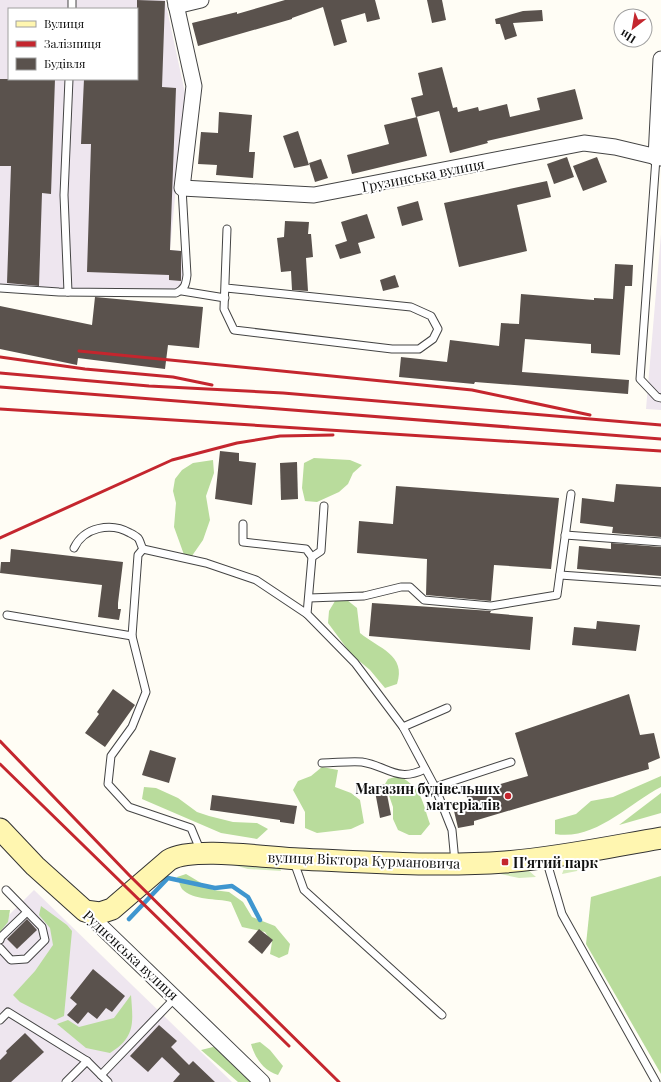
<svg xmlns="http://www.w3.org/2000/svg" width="661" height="1082" font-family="'Playfair Display',serif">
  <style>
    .industrial { fill: #eee6ef; fill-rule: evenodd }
    .green { fill: #d5ebbd }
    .forest { fill: #b9dc9c }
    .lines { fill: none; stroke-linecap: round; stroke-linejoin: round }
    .stream { stroke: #3f96cf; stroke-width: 4.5 }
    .building { fill: #5a524d }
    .lane-casing { stroke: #444; stroke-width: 9 }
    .street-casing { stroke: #444; stroke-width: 17 }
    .secondary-casing { stroke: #333; stroke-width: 23 }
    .lane { stroke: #fff; stroke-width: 7 }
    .street { stroke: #fff; stroke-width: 15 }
    .secondary { stroke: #fff6b0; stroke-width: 21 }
    .rail { stroke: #c4262e; stroke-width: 3 }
    .poi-dot { fill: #c4262e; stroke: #fff; stroke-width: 1.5 }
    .labels { text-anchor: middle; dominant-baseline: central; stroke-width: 4; stroke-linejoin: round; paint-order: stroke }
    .street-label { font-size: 14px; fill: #111; stroke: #fff }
    .poi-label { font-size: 14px; font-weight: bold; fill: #111; stroke: #fff; text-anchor: end }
  </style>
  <rect width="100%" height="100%" fill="#fffdf5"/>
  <g class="industrial">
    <path d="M0,0H165L185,93L170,250L186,251L183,293L0,288ZM9,9H137V79H9Z"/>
    <polygon points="661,234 661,410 646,409"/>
    <polygon points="34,890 232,1082 0,1082 0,924"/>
  </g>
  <g class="green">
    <path d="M581,860L577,871L562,874C565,864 572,862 581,860Z"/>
    <polygon points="226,863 280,868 281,871 248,869"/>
    <polygon points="528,870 536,877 519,878 491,872"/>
  </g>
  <g class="forest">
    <polygon points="314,458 350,460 362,465 353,473 348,484 339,492 317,502 305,501 302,488 304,463"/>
    <polygon points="213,460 214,473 206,496 210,520 203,540 187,563 174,527 176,503 173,491 175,479 182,470 193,463"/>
    <path d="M347,600L357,608L360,633C378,648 407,655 397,684L385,688L370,670L351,654L328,623L329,611L335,601Z"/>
    <polygon points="322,767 338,770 335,787 351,793 360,800 364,823 351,829 317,833 305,828 305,812 293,790 298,781 311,776"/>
    <path d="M399,776C422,788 422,801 430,824L421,835H409L398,830L393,819V807L385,784L388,779Z"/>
    <path d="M661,776V787C628,804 595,841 555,834V820L576,814L591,801L613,797Z"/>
    <polygon points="144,787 156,788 178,798 197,812 209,816 233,822 257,823 268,829 257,839 221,833 142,799"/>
    <polygon points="661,793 661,813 619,825"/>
    <path d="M186,874L213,890L229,892L243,902L252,917L275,926L290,944L288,954L279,958L270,954L272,942L265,932L242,927L231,902C217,898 193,901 182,889C180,886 179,881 177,877Z"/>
    <polygon points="661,876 661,1074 586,944 591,897"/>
    <polygon points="41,906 67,925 72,931 64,1016 55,1020 20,1002 13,995 35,971 53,945 50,928 39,915"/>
    <polygon points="0,910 10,910 8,922 0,932"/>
    <path d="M131,995C133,1022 136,1037 110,1053L86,1048L57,1024L68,1020L79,1027L114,1018Z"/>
    <path d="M260,1042L270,1050L283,1066L278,1075C264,1071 255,1058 251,1044Z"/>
    <polygon points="213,1047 225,1050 255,1082 238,1082 201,1050"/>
  </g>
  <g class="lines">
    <polyline class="stream" points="129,919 168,878 215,888 232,886 248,897 260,920"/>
  </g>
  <g class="building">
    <polygon points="137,0 165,1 162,87 176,88 170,250 181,251 181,281 169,280 169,275 87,272 91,144 81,144 84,79 137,79"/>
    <polygon points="285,0 375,0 380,19 367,22 365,13 341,20 347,42 334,46 323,7 292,18 292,19 198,46 192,23 237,12 237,14"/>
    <polygon points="427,0 442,0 446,20 432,23"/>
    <polygon points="542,10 543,21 513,23 517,36 505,40 500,24 496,24 495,19 523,11"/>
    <polygon points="442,67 453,108 457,107 458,112 478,107 479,111 507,104 510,117 540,110 537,98 575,89 583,119 487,141 488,143 450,153 439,111 416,117 411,98 423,95 418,73"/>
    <polygon points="0,79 55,79 51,194 42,193 39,286 7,283 11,166 0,166"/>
    <polygon points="219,112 252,115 249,152 255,152 253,178 216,175 217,165 198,164 201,132 218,133"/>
    <polygon points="417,117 427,156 352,174 347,155 389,144 384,125"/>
    <polygon points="298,131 309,165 294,168 283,136"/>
    <polygon points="567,157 574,177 554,184 547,164"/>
    <polygon points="597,157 607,182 583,191 573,166"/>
    <polygon points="321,159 328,178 315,182 309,163"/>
    <polygon points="547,181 551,197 517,205 527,251 459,267 444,203"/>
    <polygon points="418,201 423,220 402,226 397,207"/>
    <polygon points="367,214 375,238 358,243 361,253 340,259 335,245 347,241 341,222"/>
    <polygon points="285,221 309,222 308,234 311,234 313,257 306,258 308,291 292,290 291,271 281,272 277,238 284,237"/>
    <polygon points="615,264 633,265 632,286 625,286 620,355 591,353 591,344 525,339 522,372 629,380 628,394 475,382 474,384 399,377 401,357 447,362 450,340 499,346 501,323 519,324 521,294 594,300 594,298 613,299"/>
    <polygon points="395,275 399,287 383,291 380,280"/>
    <polygon points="95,297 203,307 199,348 168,345 165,369 78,358 77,365 0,349 0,306 92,325"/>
    <polygon points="220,451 239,453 239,461 256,463 252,505 215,499"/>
    <polygon points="297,462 298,499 281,500 280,463"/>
    <polygon points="616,484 661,487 661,537 612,533 613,527 580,523 582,498 614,502"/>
    <polygon points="396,486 559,498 551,569 494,565 491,601 426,595 427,559 357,553 359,521 393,524"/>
    <polygon points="611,543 661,547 661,576 577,569 579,546 611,549"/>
    <polygon points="11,549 123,562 118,603 118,609 121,609 119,620 98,617 102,585 0,573 1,562 10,562"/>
    <polygon points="372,603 491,611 490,613 533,617 530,650 369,636"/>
    <polygon points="597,621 640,625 636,651 572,645 574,627 596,629"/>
    <polygon points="113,689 135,705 105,747 85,733 99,714 97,712"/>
    <polygon points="629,694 640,735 654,733 660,758 648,763 649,769 474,821 474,825 458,828 454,811 471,808 466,794 528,776 515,733"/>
    <polygon points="150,750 176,758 169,783 142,775"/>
    <polygon points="385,784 391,815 380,818 374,786"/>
    <polygon points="212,795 297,806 294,824 280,822 280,820 210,810"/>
    <polygon points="27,919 37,930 17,949 7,939"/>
    <polygon points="259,929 273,940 262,954 248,942"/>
    <polygon points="93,969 125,996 112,1012 106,1008 97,1019 88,1012 78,1024 67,1015 77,1004 70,998"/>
    <polygon points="159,1025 177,1041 171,1047 189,1065 193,1061 215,1082 173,1082 180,1074 162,1057 148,1072 130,1056"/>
    <polygon points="25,1033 44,1052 11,1082 0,1082 0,1060 7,1053 6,1051"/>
  </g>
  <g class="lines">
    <g class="lane-casing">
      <g id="lane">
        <polyline points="72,9 72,0"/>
        <polyline points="656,158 640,379 657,397 661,398"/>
        <path d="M0,288L59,292L176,293C185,289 186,284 187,275L182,188"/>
        <polyline points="226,288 411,307 431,316 438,329 433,339 419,349 392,349 234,330 224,309 227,229"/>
        <polyline points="182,291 225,298"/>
        <polyline points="68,292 64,195 69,79"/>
        <polyline points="243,524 243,542 306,549 312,557 307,614 355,663 403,727 435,787 452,830 455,862"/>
        <polyline points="565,535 661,542"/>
        <path d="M74,548C84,527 111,522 130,533C132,534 136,536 138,538C140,540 141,546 143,549"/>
        <polyline points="312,557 321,551 324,506"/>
        <polyline points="560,575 661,582"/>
        <polyline points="309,598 364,596 401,587 410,587 424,600 491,606 557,595 571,494"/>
        <polyline points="7,615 132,636 138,555 143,549 206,563 256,580 307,614"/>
        <polyline points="132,636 146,692 132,727 111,756 108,784 129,807 191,828 201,852"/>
        <polyline points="403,727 447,708"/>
        <path d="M322,763C335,763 349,761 362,762C388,766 397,783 425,769"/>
        <polyline points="435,787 511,762"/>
        <polyline points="546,859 562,914 656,1082"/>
        <polyline points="294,862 304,890 442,1015"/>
        <polyline points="0,940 1,937 27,912"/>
        <polyline points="0,948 11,960 26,959 45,940 42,927 6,890"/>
        <polyline points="0,1020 8,1012 87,1061 101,1075 176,997"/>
        <polyline points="101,1075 108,1082"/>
        <polyline points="66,1082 87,1061"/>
      </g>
    </g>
    <g class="street-casing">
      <g id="street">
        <polyline points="175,0 194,86 182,188 314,195 584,143 615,147 661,158"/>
        <polyline points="176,6 201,0"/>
        <polyline points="656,158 661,59"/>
        <polyline points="85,911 262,1082"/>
      </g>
    </g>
    <g class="secondary-casing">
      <path id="secondary" d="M0,829L35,866L85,911L100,913L112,909L169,860C192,846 270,858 299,859C367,862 437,867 505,862C557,858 609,847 661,838"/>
    </g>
    <use href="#lane" class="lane"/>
    <use href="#street" class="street"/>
    <use href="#secondary" class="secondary"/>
    <g class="rail">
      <polyline points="79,351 472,390 590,415"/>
      <polyline points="0,357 85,369 173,377 212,385"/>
      <polyline points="0,373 149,386 283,393 661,425"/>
      <polyline points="0,387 661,439"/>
      <polyline points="0,409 661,451"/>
      <polyline points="0,538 172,460 237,443 280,436 333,435"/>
      <polyline points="0,741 129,875 339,1082"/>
      <polyline points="0,764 289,1046"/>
    </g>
  </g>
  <g class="poi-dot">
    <circle cx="508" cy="796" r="4"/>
    <rect x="501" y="858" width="8" height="8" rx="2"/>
  </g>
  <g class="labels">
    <g class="street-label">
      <text transform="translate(423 175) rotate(-11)">Грузинська вулиця</text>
      <text transform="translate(364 860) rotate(2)">вулиця Віктора Курмановича</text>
      <text transform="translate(131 955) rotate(43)">Рудненська вулиця</text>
    </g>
    <g class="poi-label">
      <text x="500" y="788">Магазин будівельних<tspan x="500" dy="16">матеріалів</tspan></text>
      <text x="513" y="862" text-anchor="start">П'ятий парк</text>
    </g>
  </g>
  <rect x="8" y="8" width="130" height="72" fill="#ffffff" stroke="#a0a0a0"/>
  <rect x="16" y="21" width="20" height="6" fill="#fff6b0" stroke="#a0a0a0"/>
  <text x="44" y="28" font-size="12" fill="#111111">Вулиця</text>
  <rect x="16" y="41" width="20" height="6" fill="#c4262e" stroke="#a0a0a0"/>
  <text x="44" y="48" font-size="12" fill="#111111">Залізниця</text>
  <rect x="16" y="58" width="20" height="12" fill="#5a524d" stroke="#a0a0a0"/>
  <text x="44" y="68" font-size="12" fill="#111111">Будівля</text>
  <g transform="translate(633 28) rotate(211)"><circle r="19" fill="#ffffff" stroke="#a0a0a0"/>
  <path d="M0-3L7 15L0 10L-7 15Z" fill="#c4262e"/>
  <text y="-6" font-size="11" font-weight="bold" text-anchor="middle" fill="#111111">Пн</text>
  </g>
</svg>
